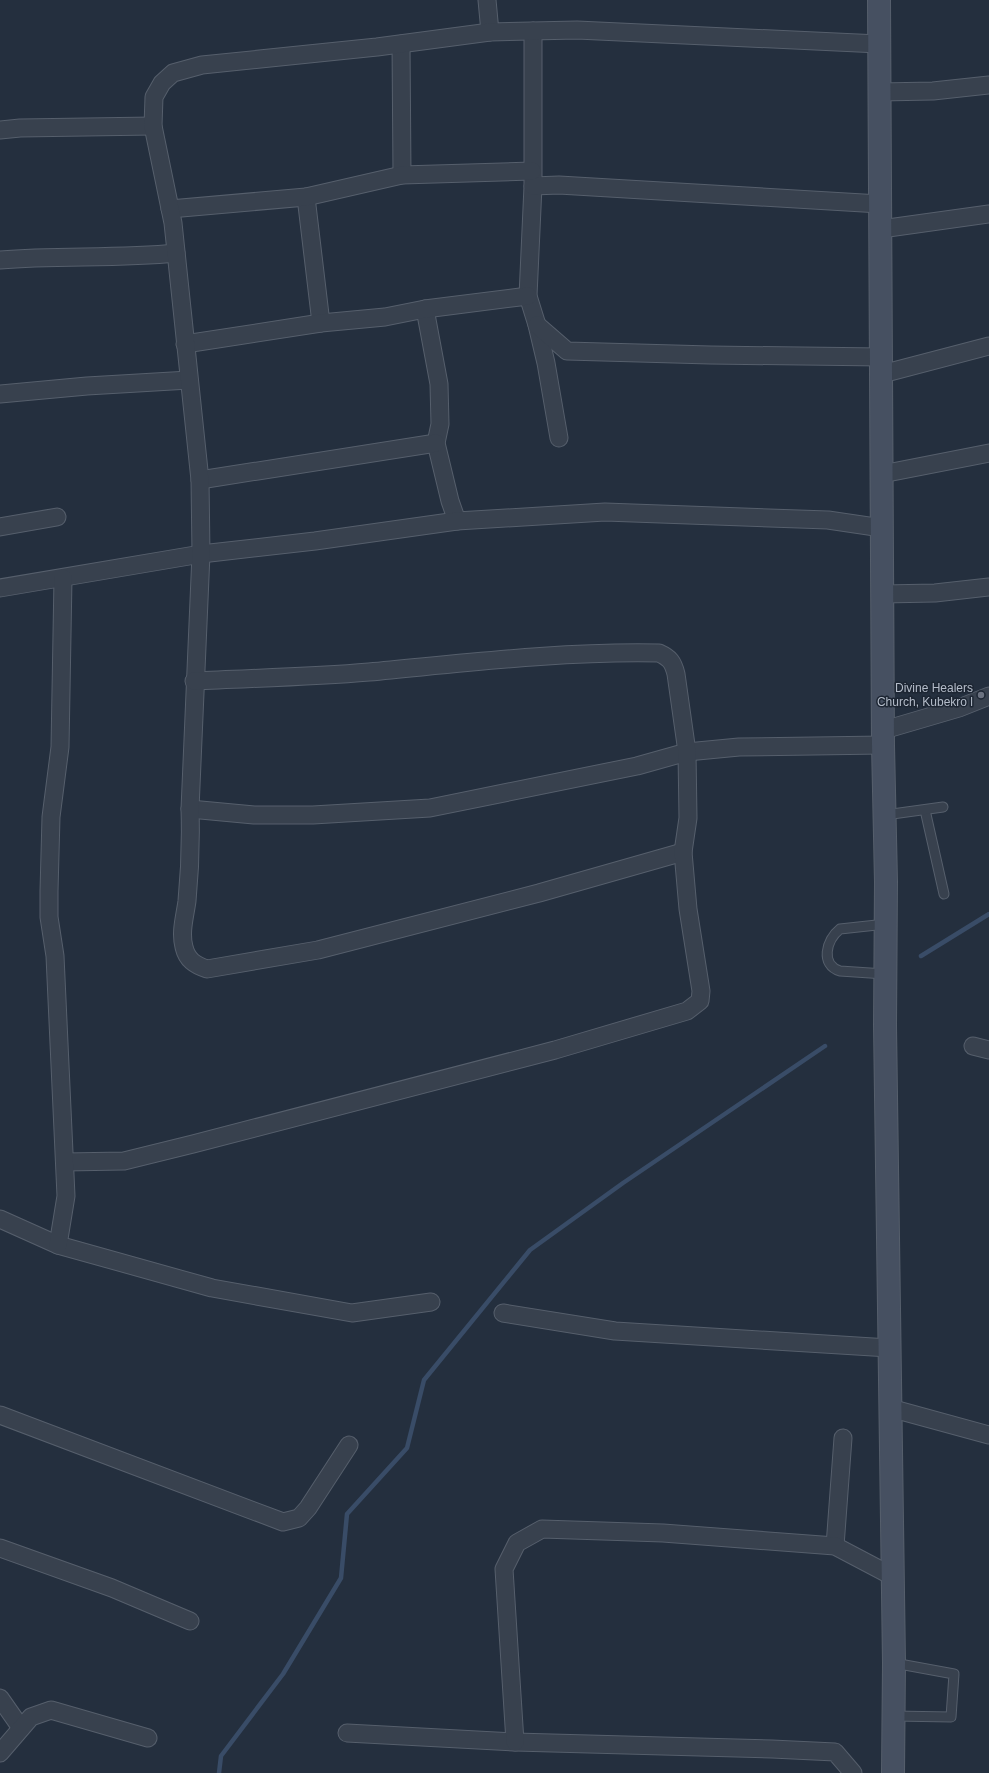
<svg xmlns="http://www.w3.org/2000/svg" width="989" height="1773" font-family="Helvetica,sans-serif">
  <style>
    .lines { fill: none; stroke-linecap: round; stroke-linejoin: round }
    .stream { stroke: #394c67; stroke-width: 4.5 }
    .lane-casing { stroke: #565f6c; stroke-width: 11 }
    .street-casing { stroke: #565f6c; stroke-width: 19 }
    .secondary-casing { stroke: #565f6c; stroke-width: 24 }
    .lane { stroke: #38414e; stroke-width: 9 }
    .street { stroke: #38414e; stroke-width: 17 }
    .secondary { stroke: #465061; stroke-width: 22 }
    .worship-dot { fill: #6b7280; stroke: #1d2633; stroke-width: 1.5 }
    .labels { text-anchor: middle; dominant-baseline: central; stroke-width: 3; stroke-linejoin: round; paint-order: stroke }
    .poi-label { font-size: 12px; fill: #b4bcc9; stroke: #1d2633; text-anchor: end }
  </style>
  <rect width="100%" height="100%" fill="#242f3e"/>
  <g class="lines">
    <g class="stream">
      <polyline points="921,956 989,914"/>
      <polyline points="219,1773 221,1756 283,1674 341,1578 347,1514 407,1448 424,1380 530,1250 623,1183 825,1046"/>
    </g>
    <g class="lane-casing">
      <g id="lane">
        <polyline points="925,810 944,894"/>
        <polyline points="885,815 943,807"/>
        <path d="M885,974L840,971C820,965 826,940 840,929L886,924"/>
        <polyline points="894,1716 951,1717 954,1674 894,1663"/>
      </g>
    </g>
    <g class="street-casing">
      <g id="street">
        <polyline points="487,0 490,32"/>
        <polyline points="533,31 533,186 528,296 537,325 546,363 559,438"/>
        <polyline points="401,44 402,175"/>
        <polyline points="880,92 933,91 989,85"/>
        <polyline points="0,130 20,128 153,126"/>
        <polyline points="533,186 559,185 880,204"/>
        <polyline points="306,197 321,323"/>
        <polyline points="170,209 306,197 402,175 532,171"/>
        <polyline points="881,229 989,214"/>
        <path d="M0,260C59,255 117,259 176,253"/>
        <polyline points="425,309 439,384 440,424 436,443 450,501 457,521"/>
        <polyline points="537,325 567,351 710,355 882,357"/>
        <polyline points="185,344 321,323 385,317 425,309 528,296"/>
        <polyline points="882,374 989,346"/>
        <polyline points="0,394 87,386 189,380"/>
        <polyline points="882,474 989,453"/>
        <polyline points="200,480 436,443"/>
        <polyline points="0,527 57,517"/>
        <polyline points="0,588 201,554 315,541 457,521 605,512 828,520 882,528"/>
        <polyline points="883,594 935,593 989,587"/>
        <polyline points="884,730 959,708 989,696"/>
        <polyline points="190,809 254,815 313,815 430,808 637,766 687,752 739,747 883,745"/>
        <path d="M683,852L539,893L318,950L207,969C195,965 187,960 184,947C180,932 185,916 187,901C190,870 191,840 190,809L201,554L200,480L173,223L153,126L154,97L162,83L173,73L202,65L377,47L490,32L577,30L879,44"/>
        <polyline points="973,1046 989,1050"/>
        <path d="M65,1162L124,1161L193,1144L555,1050L687,1011L700,1001L701,991L688,909L683,852L688,818L687,752L676,674C673,662 670,658 659,653C562,651 466,663 369,672C311,677 253,678 194,681"/>
        <polyline points="0,1219 58,1245 212,1288 352,1313 431,1302"/>
        <polyline points="58,1245 66,1196 55,956 49,917 49,891 51,817 60,747 63,578"/>
        <polyline points="503,1313 615,1331 889,1348"/>
        <polyline points="890,1408 989,1435"/>
        <polyline points="0,1415 283,1522 299,1518 308,1508 349,1445"/>
        <polyline points="835,1546 843,1438"/>
        <polyline points="0,1548 112,1588 190,1621"/>
        <polyline points="0,1698 21,1728"/>
        <polyline points="347,1733 515,1742 772,1749 835,1752 853,1773"/>
        <polyline points="515,1742 504,1569 517,1543 542,1529 663,1533 835,1546 892,1576"/>
        <polyline points="0,1753 31,1717 51,1710 148,1738"/>
      </g>
    </g>
    <g class="secondary-casing">
      <polyline id="secondary" points="879,0 883,745 886,882 885,1025 894,1663 893,1773"/>
    </g>
    <use href="#lane" class="lane"/>
    <use href="#street" class="street"/>
    <use href="#secondary" class="secondary"/>
  </g>
  <circle class="worship-dot" cx="981" cy="695" r="4"/>
  <g class="labels">
    <g class="poi-label">
      <text x="973" y="688">Divine Healers<tspan x="973" dy="14">Church, Kubekro l</tspan></text>
    </g>
  </g>
</svg>
